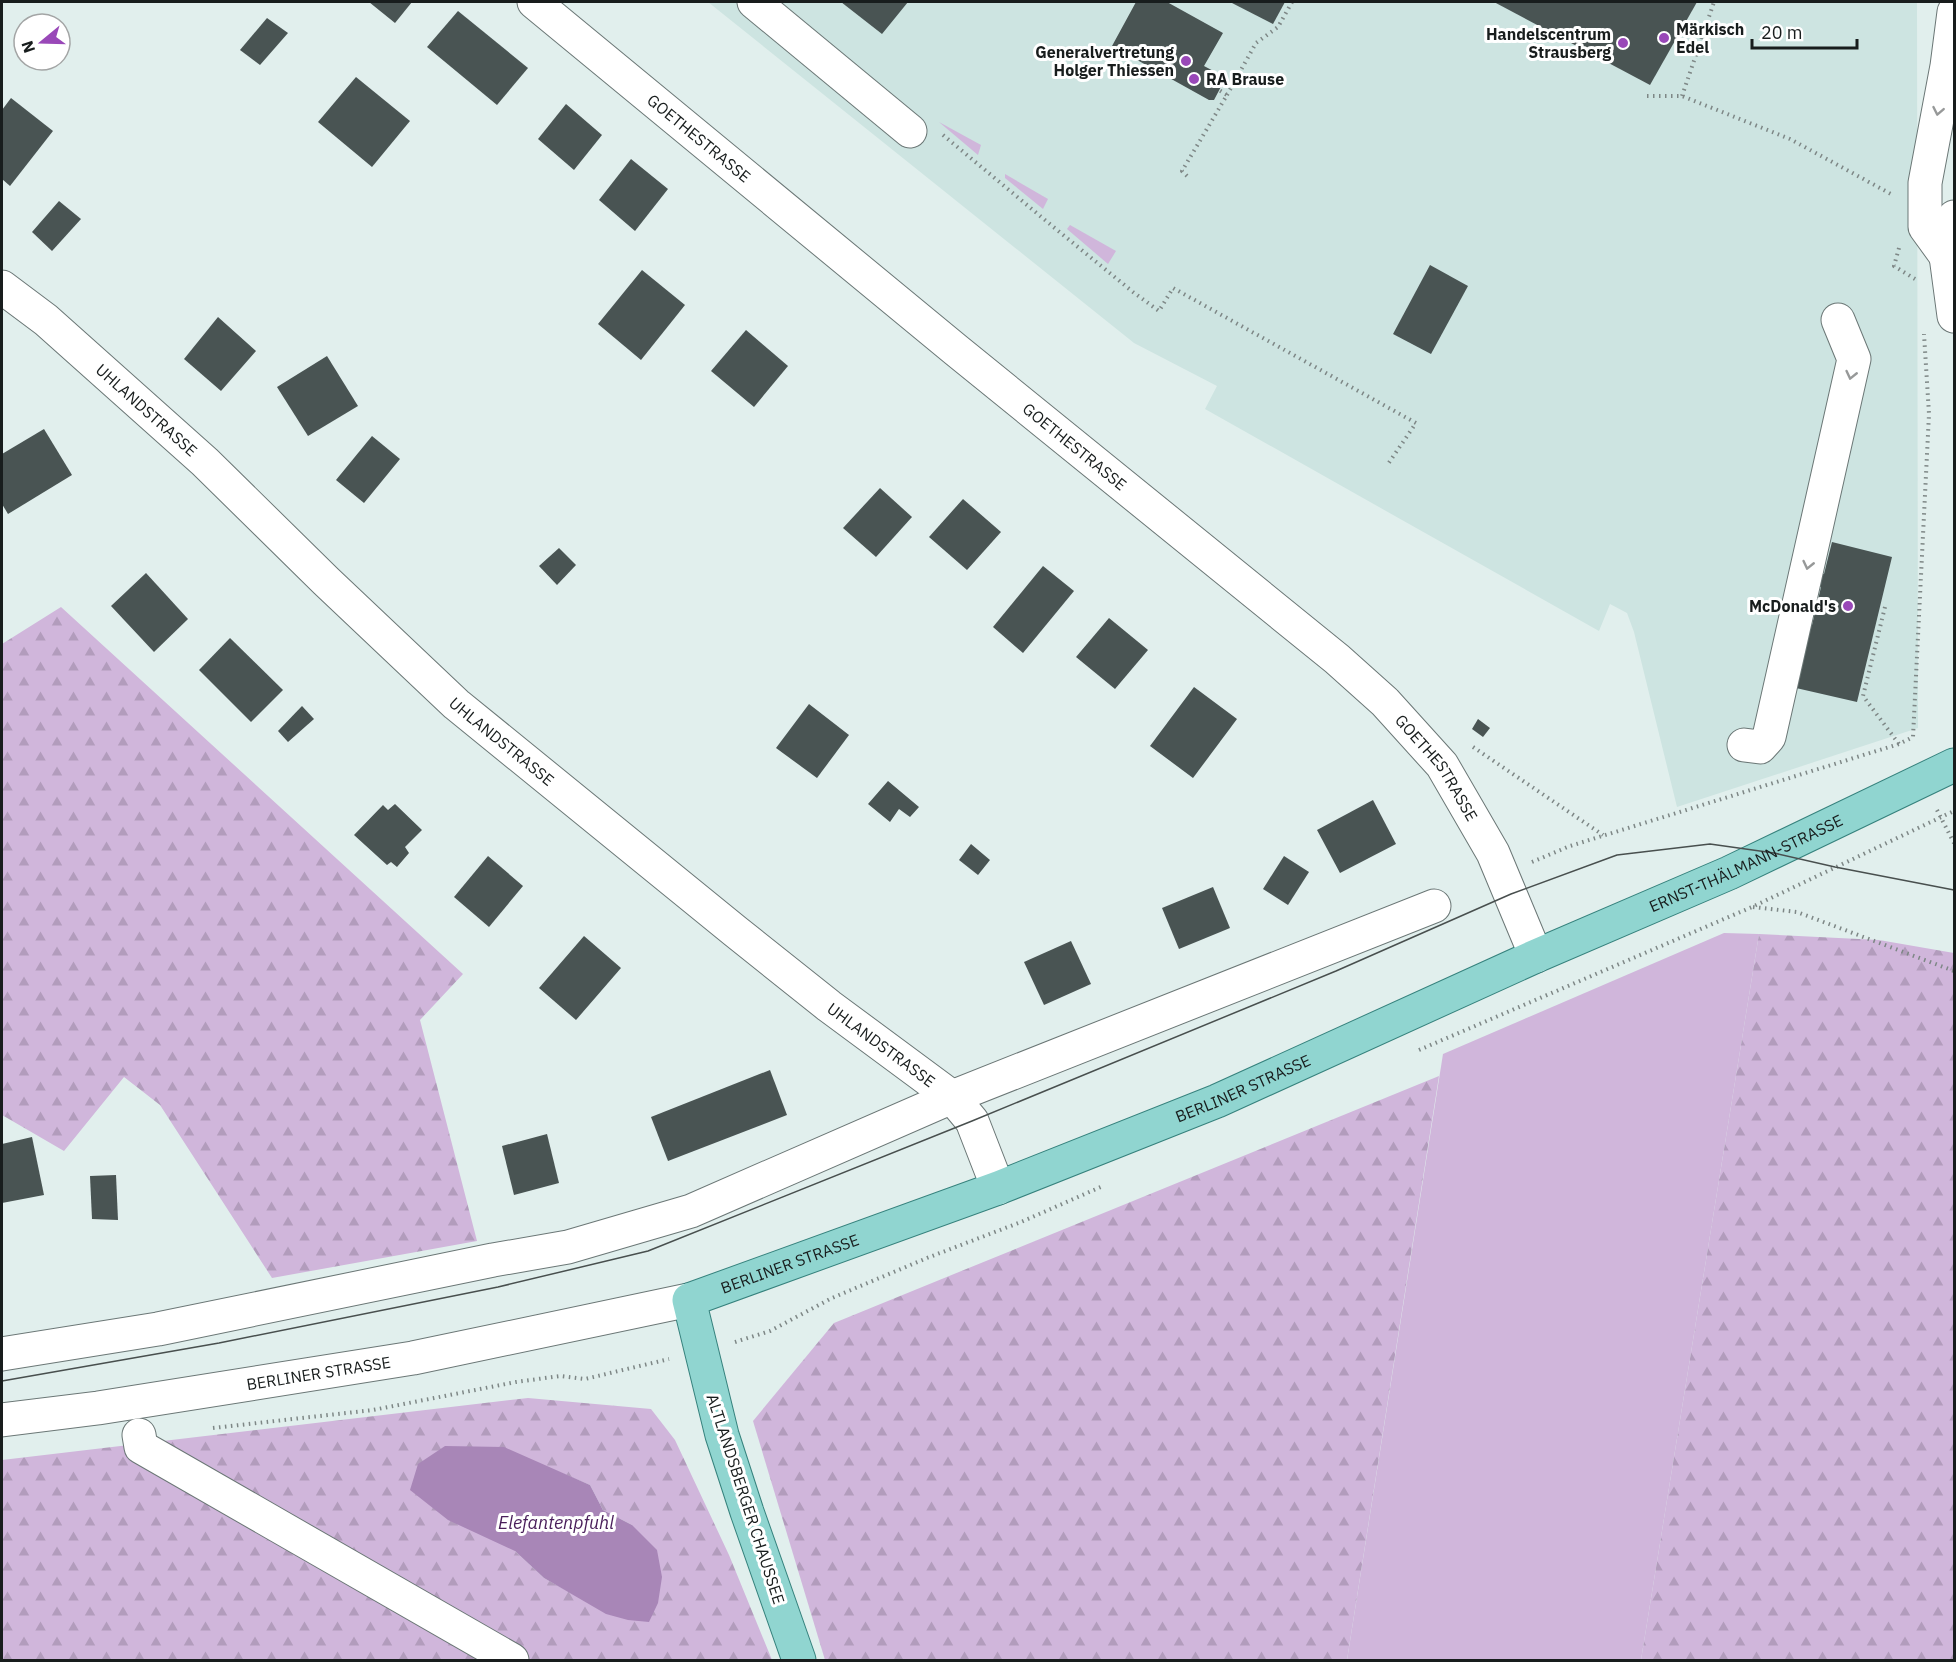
<svg xmlns="http://www.w3.org/2000/svg" width="1956" height="1662" font-family="'IBM Plex Sans',sans-serif">
  <style>
    .built { fill: #cde4e1 }
    .green { fill: #d0b6db }
    .forest { fill: url(#forest-firs); fill-rule: evenodd }
    .water { fill: #a886b7 }
    .building { fill: #495453 }
    .lines { fill: none; stroke-linecap: round; stroke-linejoin: round }
    .minor-casing { stroke: #6b7776; stroke-width: 35 }
    .major-casing { stroke: #36827d; stroke-width: 35 }
    .path { stroke: #7e8786; stroke-width: 4; stroke-dasharray: 1.5 4.5; stroke-linecap: butt }
    .minor { stroke: #fff; stroke-width: 33 }
    .major { stroke: #90d5d0; stroke-width: 33 }
    .tram { stroke: #484f4e; stroke-width: 1.5 }
    .oneway { stroke: #979999 }
    .poi-dot { fill: #9948b8; stroke: #fff; stroke-width: 2 }
    .labels { text-anchor: middle; dominant-baseline: central; stroke-width: 6; stroke-linejoin: round; paint-order: stroke }
    .poi-label { font-size: 16px; font-weight: bold; fill: #181d1d; stroke: #fff; text-anchor: end }
    .street-label { font-size: 16px; fill: #181d1d; stroke: #fff }
    .water-label { font-size: 18px; font-style: italic; fill: #491e5a; stroke: #fff }
  </style>
  <defs>
    <pattern id="forest-firs" width="22" height="20" patternUnits="userSpaceOnUse" patternTransform="scale(1.5)"><rect width="22" height="20" fill="#d0b6db"/><path d="M5 1l3.5 6h-7zM16 11l3.5 6h-7z" fill="#b29cbc"/></pattern>
  </defs>
  <rect width="100%" height="100%" fill="#e1efed"/>
  <polygon class="built" points="708,2 1917,2 1918,728 1677,807 1634,632 1627,613 1610,604 1599,631 1205,409 1217,386 1134,343"/>
  <g class="green">
    <polygon points="939,122 981,145 978,155"/>
    <polygon points="1005,174 1048,199 1043,209 1005,178"/>
    <polygon points="1070,225 1116,251 1108,264 1067,229"/>
    <polygon points="1724,933 1759,934 1641,1660 1347,1660 1443,1054"/>
  </g>
  <g class="forest">
    <polygon points="61,607 463,974 420,1020 477,1241 272,1278 160,1105 124,1077 64,1151 2,1115 2,644"/>
    <polygon points="1759,934 1879,940 1954,953 1954,1660 1641,1660"/>
    <polygon points="1439,1076 1347,1660 825,1660 753,1421 834,1323"/>
    <path d="M528,1398L651,1409L675,1440L729,1555L772,1660H2V1460ZM552,1469L590,1485L603,1510L632,1525L569,1592L544,1578L515,1551Z"/>
  </g>
  <polygon class="water" points="445,1446 504,1447 590,1485 603,1510 632,1525 657,1550 662,1577 658,1603 649,1622 628,1620 606,1614 544,1578 515,1551 448,1520 410,1490 418,1464"/>
  <g class="building">
    <polygon points="369,2 412,2 395,23"/>
    <polygon points="841,2 908,2 882,34"/>
    <polygon points="1136,2 1167,2 1223,33 1204,66 1221,75 1224,81 1214,100 1209,100 1112,46"/>
    <polygon points="1230,2 1285,2 1273,24"/>
    <polygon points="1494,2 1697,2 1650,85"/>
    <polygon points="458,11 528,68 497,105 427,47"/>
    <polygon points="267,18 288,33 260,65 240,50"/>
    <polygon points="356,77 410,121 372,167 318,122"/>
    <polygon points="11,98 53,131 10,186 2,179 2,110"/>
    <polygon points="566,104 602,135 574,170 538,139"/>
    <polygon points="631,159 668,189 635,231 599,200"/>
    <polygon points="59,201 81,219 52,251 32,232"/>
    <polygon points="1430,265 1468,286 1431,354 1393,334"/>
    <polygon points="642,270 685,305 641,360 598,324"/>
    <polygon points="218,317 256,351 221,391 184,359"/>
    <polygon points="746,330 788,366 754,407 711,371"/>
    <polygon points="327,356 358,406 308,436 277,387"/>
    <polygon points="44,429 72,475 8,514 2,504 2,454"/>
    <polygon points="372,436 400,459 364,503 336,480"/>
    <polygon points="880,488 912,517 876,557 843,528"/>
    <polygon points="963,499 1001,532 967,570 929,537"/>
    <polygon points="1832,542 1892,557 1857,702 1796,688 1807,624 1812,625 1821,587 1816,586 1819,574 1824,574"/>
    <polygon points="559,548 576,565 557,585 539,566"/>
    <polygon points="1043,566 1074,591 1023,653 993,627"/>
    <polygon points="146,573 188,619 154,652 111,606"/>
    <polygon points="1109,618 1148,650 1115,689 1076,657"/>
    <polygon points="230,638 283,690 251,722 199,670"/>
    <polygon points="1194,687 1237,719 1193,778 1150,746"/>
    <polygon points="809,704 849,735 817,778 776,748"/>
    <polygon points="302,706 314,719 288,742 278,731"/>
    <polygon points="1478,719 1490,728 1483,737 1472,729"/>
    <polygon points="888,781 919,807 910,817 899,809 890,822 868,804"/>
    <polygon points="1373,800 1396,844 1340,873 1317,830"/>
    <polygon points="395,804 422,830 405,847 409,853 397,867 391,862 387,865 354,835 383,805 388,810"/>
    <polygon points="971,844 990,860 978,875 959,860"/>
    <polygon points="488,856 523,886 489,927 454,897"/>
    <polygon points="1284,856 1309,872 1288,905 1263,889"/>
    <polygon points="1213,887 1230,928 1179,949 1162,908"/>
    <polygon points="584,936 621,968 576,1020 539,988"/>
    <polygon points="1071,941 1091,984 1044,1005 1024,962"/>
    <polygon points="770,1070 787,1115 668,1161 651,1117"/>
    <polygon points="547,1134 559,1183 514,1195 502,1146"/>
    <polygon points="32,1137 44,1195 2,1203 2,1144"/>
    <polygon points="116,1175 118,1220 92,1219 90,1176"/>
  </g>
  <g class="lines">
    <g class="minor-casing">
      <g id="minor">
        <path id="s1" d="M534,2L956,350L1337,659L1385,702L1442,765L1493,853L1536,956"/>
        <polyline points="754,2 910,131"/>
        <polyline points="1954,217 1946,256 1954,316"/>
        <polyline points="1946,256 1925,227 1925,183 1947,66 1954,12"/>
        <path id="s2" d="M2,287L46,320L205,462L326,581L456,704L735,931L829,1006L952,1097L972,1121L998,1188"/>
        <polyline points="1744,745 1760,747 1769,737 1854,359 1838,320"/>
        <polyline points="2,1354 158,1329 493,1260 568,1247 691,1211 952,1097 1434,906"/>
        <path id="s3" d="M2,1420L98,1408L413,1358L689,1300"/>
        <polyline points="139,1435 141,1447 512,1660"/>
      </g>
    </g>
    <g class="major-casing">
      <g id="major">
        <path id="s4" d="M799,1660L747,1512L722,1435L689,1300L998,1188L1217,1101L1536,956L1729,873L1954,765"/>
      </g>
    </g>
    <g class="path">
      <polyline points="1227,95 1256,43 1278,27 1292,2"/>
      <polyline points="1647,96 1682,96 1790,139 1891,194"/>
      <polyline points="1682,96 1714,2"/>
      <polyline points="943,135 1051,225 1133,292 1159,311 1173,288 1416,423 1388,464"/>
      <polyline points="1187,176 1182,171 1227,95 1219,90"/>
      <polyline points="1899,248 1894,266 1915,279"/>
      <polyline points="1885,607 1863,696 1899,744"/>
      <polyline points="1473,747 1603,835"/>
      <polyline points="1937,810 1954,843"/>
      <polyline points="1532,862 1570,846 1899,744 1913,737 1929,414 1924,334"/>
      <polyline points="1753,907 1797,912 1954,971"/>
      <polyline points="1419,1050 1752,907 1954,811"/>
      <polyline points="735,1342 770,1331 832,1298 927,1258 1021,1222 1103,1186"/>
      <polyline points="213,1428 373,1410 516,1382 560,1376 585,1379 669,1359"/>
    </g>
    <use href="#minor" class="minor"/>
    <use href="#major" class="major"/>
    <polyline class="tram" points="2,1381 219,1343 498,1287 648,1251 972,1121 1336,971 1511,894 1617,855 1710,844 1774,853 1835,867 1954,890"/>
  </g>
  <defs><path id="oneway-chevron" d="M-2-3.5L2.5 0L-2 3.5" fill="none" stroke-width="1.6" stroke-linecap="round" stroke-linejoin="round" transform="scale(1.5)"/></defs>
  <g class="oneway">
    <use href="#oneway-chevron" transform="translate(1938 111) rotate(101)"/>
    <use href="#oneway-chevron" transform="translate(1851 375) rotate(103)"/>
    <use href="#oneway-chevron" transform="translate(1808 565) rotate(103)"/>
  </g>
  <g class="poi-dot">
    <circle cx="1664" cy="38" r="6"/>
    <circle cx="1623" cy="43" r="6"/>
    <circle cx="1186" cy="61" r="6"/>
    <circle cx="1194" cy="79" r="6"/>
    <circle cx="1848" cy="606" r="6"/>
  </g>
  <g class="labels">
    <g class="poi-label">
      <text x="1676" y="29" text-anchor="start">Märkisch<tspan x="1676" dy="18">Edel</tspan></text>
      <text x="1611" y="34">Handelscentrum<tspan x="1611" dy="18">Strausberg</tspan></text>
      <text x="1174" y="52">Generalvertretung<tspan x="1174" dy="18">Holger Thiessen</tspan></text>
      <text x="1206" y="79" text-anchor="start">RA Brause</text>
      <text x="1836" y="606">McDonald's</text>
    </g>
    <g class="street-label">
      <text stroke="none"><textPath href="#s1" startOffset="214">GOETHESTRASSE</textPath></text>
      <text stroke="none"><textPath href="#s2" startOffset="190">UHLANDSTRASSE</textPath></text>
      <text stroke="none"><textPath href="#s1" startOffset="700">GOETHESTRASSE</textPath></text>
      <text stroke="none"><textPath href="#s2" startOffset="676">UHLANDSTRASSE</textPath></text>
      <text stroke="none"><textPath href="#s1" startOffset="1186">GOETHESTRASSE</textPath></text>
      <text stroke="none"><textPath href="#s4" startOffset="1521">ERNST-THÄLMANN-STRASSE</textPath></text>
      <text stroke="none"><textPath href="#s2" startOffset="1162">UHLANDSTRASSE</textPath></text>
      <text stroke="none"><textPath href="#s4" startOffset="970">BERLINER STRASSE</textPath></text>
      <text stroke="none"><textPath href="#s4" startOffset="484">BERLINER STRASSE</textPath></text>
      <text stroke="none"><textPath href="#s3" startOffset="320">BERLINER STRASSE</textPath></text>
      <text transform="translate(746 1499) rotate(72)">ALTLANDSBERGER CHAUSSEE</text>
    </g>
    <g class="water-label">
      <text x="556" y="1522">Elefantenpfuhl</text>
    </g>
  </g>
  <rect width="1956" height="1662" fill="none" stroke="#181d1d" stroke-width="6"/>
  <g transform="translate(42 42) rotate(251)"><circle r="28" fill="#ffffff" stroke="#a3a5a5" stroke-width="1.5"/>
  <path d="M0-4.5L10 22L0 15L-10 22Z" fill="#9948b8"/>
  <text y="-9" font-size="16" font-weight="bold" text-anchor="middle" fill="#181d1d">N</text>
  </g>
  <path d="M1752 39v9h105v-9" fill="none" stroke="#181d1d" stroke-width="3"/>
  <text x="1761" y="39" font-size="18" fill="#181d1d" stroke="#ffffff" stroke-width="4.5" paint-order="stroke">20 m</text>
</svg>
